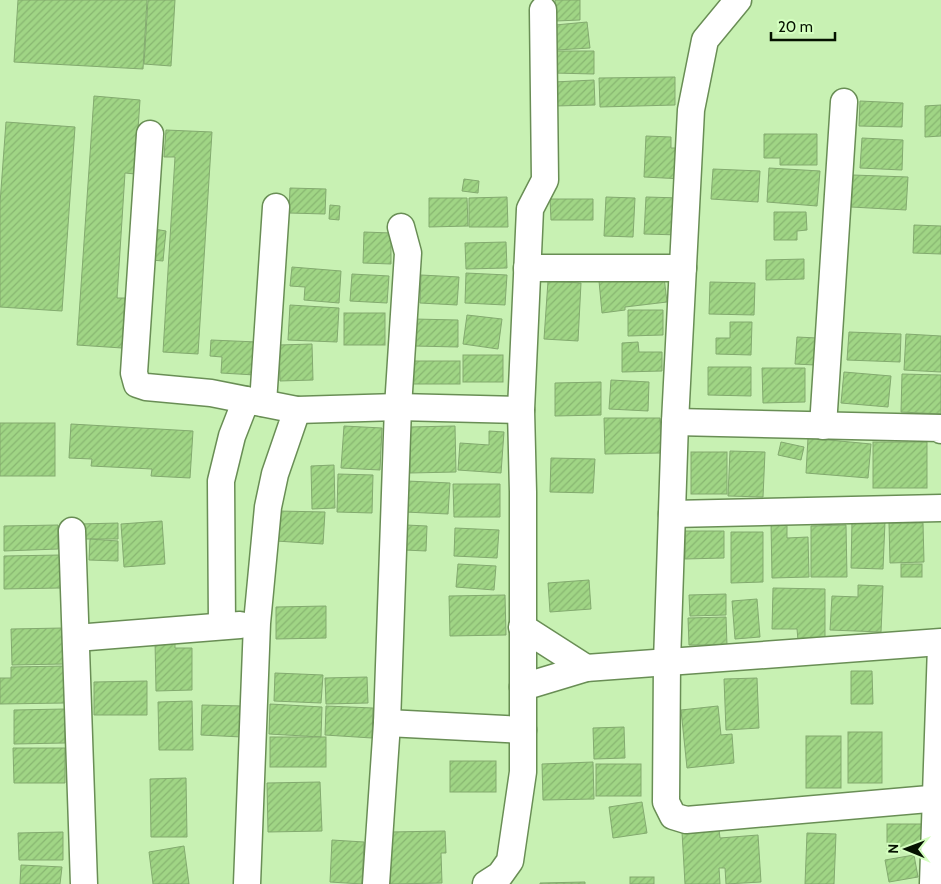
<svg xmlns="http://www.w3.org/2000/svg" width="941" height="884" font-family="Cabin,sans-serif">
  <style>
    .building { fill: url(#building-hatch); stroke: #83aa6f }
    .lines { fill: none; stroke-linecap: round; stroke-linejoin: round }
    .street-casing { stroke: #698e55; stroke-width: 29 }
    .street { stroke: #fff; stroke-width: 26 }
  </style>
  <defs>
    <pattern id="building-hatch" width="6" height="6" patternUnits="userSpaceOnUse" patternTransform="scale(1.25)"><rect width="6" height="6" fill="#a0d585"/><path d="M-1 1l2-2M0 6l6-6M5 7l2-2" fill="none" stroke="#88b671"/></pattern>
  </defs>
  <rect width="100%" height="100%" fill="#c8f1b3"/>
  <g class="building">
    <polygon points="18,0 147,0 143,69 14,62"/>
    <polygon points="148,0 175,0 171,66 144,64"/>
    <polygon points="555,0 580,0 580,20 556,21"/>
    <polygon points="587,22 590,48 557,50 555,25"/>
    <polygon points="553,51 594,51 594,74 553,73"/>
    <polygon points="675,77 675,105 600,107 599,78"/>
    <polygon points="594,80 595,105 555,106 554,82"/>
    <polygon points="94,96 140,100 135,174 125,173 117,298 125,298 122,348 77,345"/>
    <polygon points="860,101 903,103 902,127 859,126"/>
    <polygon points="941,105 941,136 925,137 925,106"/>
    <polygon points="6,122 75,127 62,311 0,307 0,203"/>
    <polygon points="166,130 212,132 198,354 163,352 175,157 164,157"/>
    <polygon points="764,134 817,134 817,165 780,165 780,158 764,158"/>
    <polygon points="646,136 671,137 671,148 685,148 683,179 644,177"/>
    <polygon points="862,138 903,140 902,170 860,168"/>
    <polygon points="769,168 820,171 817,206 767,202"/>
    <polygon points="713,169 760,171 758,202 711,199"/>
    <polygon points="853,175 908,177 906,210 851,207"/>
    <polygon points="464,179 479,181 478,193 462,191"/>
    <polygon points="290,188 326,189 325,214 289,213"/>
    <polygon points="507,197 508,227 469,227 469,198"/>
    <polygon points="606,197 635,198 633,237 604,236"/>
    <polygon points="646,197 681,198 680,235 644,234"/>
    <polygon points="429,198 467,198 468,226 429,227"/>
    <polygon points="550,199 593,199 593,220 551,220"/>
    <polygon points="330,205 340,206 339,220 329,219"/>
    <polygon points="774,212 806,212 807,230 797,231 797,240 774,240"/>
    <polygon points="914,225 941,226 941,254 913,253"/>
    <polygon points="154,229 166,231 163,261 151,260"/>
    <polygon points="364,232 391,233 391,264 363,263"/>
    <polygon points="506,242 507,268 466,269 465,243"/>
    <polygon points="804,259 804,279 766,280 766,260"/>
    <polygon points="292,267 341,271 339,303 304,300 305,287 290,286"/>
    <polygon points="466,273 507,275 505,305 465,303"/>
    <polygon points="352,274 389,276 387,303 350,301"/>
    <polygon points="421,275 459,277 457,305 420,303"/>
    <polygon points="625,277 626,282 664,277 667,302 625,307 625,310 602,313 599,281"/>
    <polygon points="548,281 581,283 578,341 544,339"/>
    <polygon points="710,282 755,283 754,315 709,314"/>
    <polygon points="290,305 339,308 337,342 288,340"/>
    <polygon points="628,310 663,310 663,335 628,336"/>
    <rect x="344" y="313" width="41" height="32"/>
    <polygon points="467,315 502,319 498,349 463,344"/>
    <polygon points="414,319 458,320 458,347 414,346"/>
    <polygon points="730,322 752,322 751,355 716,354 716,338 730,338"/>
    <polygon points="849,332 901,334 900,362 847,360"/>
    <polygon points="906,334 941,336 941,372 904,370"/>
    <polygon points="797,337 817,338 815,365 795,364"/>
    <polygon points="211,340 257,342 255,375 221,373 222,357 210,356"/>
    <polygon points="638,342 639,352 662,352 662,371 622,372 622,343"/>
    <polygon points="312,344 313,380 280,381 279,345"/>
    <rect x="463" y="355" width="40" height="27"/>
    <rect x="409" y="361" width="51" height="23"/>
    <polygon points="708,367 751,367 751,396 708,395"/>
    <polygon points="762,368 805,368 805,402 763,403"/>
    <polygon points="844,372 891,376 888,407 841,403"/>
    <polygon points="902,374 941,375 941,414 901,412"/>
    <polygon points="611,380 649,382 648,411 609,409"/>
    <polygon points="601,382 601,415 555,416 555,383"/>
    <polygon points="604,418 660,418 661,453 605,454"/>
    <rect x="0" y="423" width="55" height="53"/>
    <polygon points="71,424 193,431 190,478 151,476 152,469 91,466 92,459 69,458"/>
    <polygon points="344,426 382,428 380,470 341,468"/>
    <polygon points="455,426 456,472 410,473 409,427"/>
    <polygon points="489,431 504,432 501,473 458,470 460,443 489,445"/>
    <polygon points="808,438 871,444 868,478 806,473"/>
    <polygon points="781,442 804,447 801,460 778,455"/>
    <rect x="873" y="442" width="54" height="46"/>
    <polygon points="730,451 765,452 763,497 728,496"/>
    <rect x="691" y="452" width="36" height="42"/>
    <polygon points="551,458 595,459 593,493 550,492"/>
    <polygon points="334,465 335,508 312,509 311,466"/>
    <polygon points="338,474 373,475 372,513 337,512"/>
    <polygon points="407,481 450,483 448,514 405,512"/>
    <polygon points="453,484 500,484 500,517 454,517"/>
    <polygon points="278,511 325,512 323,544 276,541"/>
    <polygon points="162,521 165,564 124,567 121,524"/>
    <polygon points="852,521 885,522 883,569 851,568"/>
    <polygon points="118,523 118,539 80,539 80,524"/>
    <polygon points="771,523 787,523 787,538 808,537 809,577 772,578"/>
    <polygon points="889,523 923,523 924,562 890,563"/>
    <polygon points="58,525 58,549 4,551 4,526"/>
    <polygon points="406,525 427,526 426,551 405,550"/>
    <polygon points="846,525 847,577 811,577 811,526"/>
    <polygon points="455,528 499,530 497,558 454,556"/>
    <polygon points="685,531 724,531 724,558 685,559"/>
    <polygon points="731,532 763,532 763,582 731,583"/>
    <polygon points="90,539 118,541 118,561 89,560"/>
    <polygon points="61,555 61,588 4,589 4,556"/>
    <polygon points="458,564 496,566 494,590 456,587"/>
    <rect x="901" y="564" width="21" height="13"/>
    <polygon points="589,580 591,609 550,612 548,583"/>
    <polygon points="858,585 883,586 881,632 830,630 832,596 858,597"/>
    <polygon points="773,588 825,589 825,641 798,640 797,629 772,629"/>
    <polygon points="726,594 726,615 690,616 689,595"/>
    <polygon points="505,595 506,635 450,636 449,596"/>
    <polygon points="757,599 760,637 735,639 732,601"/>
    <polygon points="326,606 326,638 276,639 276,607"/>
    <polygon points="726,617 727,645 689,645 688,618"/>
    <polygon points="63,628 64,664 12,665 11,629"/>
    <polygon points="155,641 175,641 175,648 192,648 192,690 156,691"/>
    <polygon points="65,666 66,703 0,704 0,678 11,678 11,667"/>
    <polygon points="851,671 872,671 873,704 851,704"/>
    <polygon points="275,673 323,675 321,703 274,701"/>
    <polygon points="367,677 368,703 326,704 325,678"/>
    <polygon points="757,678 759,728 726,730 724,679"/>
    <polygon points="147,681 147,715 94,715 94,682"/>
    <polygon points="192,701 193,750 159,750 158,702"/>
    <polygon points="270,704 322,707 321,737 269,734"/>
    <polygon points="202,705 243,706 242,737 201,735"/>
    <polygon points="326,706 373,708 372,738 325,735"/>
    <polygon points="718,706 721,735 732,734 734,763 687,768 681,710"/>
    <polygon points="65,709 65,743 14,744 14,710"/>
    <polygon points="624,727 625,758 594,759 593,728"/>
    <rect x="848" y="732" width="34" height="51"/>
    <rect x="806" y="736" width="35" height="52"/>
    <rect x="270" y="737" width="56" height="30"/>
    <polygon points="13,748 65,748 65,783 14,783"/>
    <rect x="450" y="761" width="46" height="31"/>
    <polygon points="593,762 594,799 543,800 542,764"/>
    <rect x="596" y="764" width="45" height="32"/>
    <polygon points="186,778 187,837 151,837 150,779"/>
    <polygon points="320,782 322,831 268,832 267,783"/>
    <polygon points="642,802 647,833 613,838 609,807"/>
    <rect x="887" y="824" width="35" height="26"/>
    <polygon points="719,829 720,838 758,835 761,882 726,884 725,868 719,868 720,884 685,884 682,832"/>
    <polygon points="445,831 446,853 441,853 442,883 390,884 390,832"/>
    <polygon points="63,832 63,860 19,860 18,833"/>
    <polygon points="807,833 836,834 834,884 805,884"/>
    <polygon points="332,840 364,842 362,884 330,882"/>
    <polygon points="184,846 189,884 153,884 149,852"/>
    <polygon points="914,855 918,877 889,882 885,860"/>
    <polygon points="21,865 62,867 60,884 20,884"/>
    <rect x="630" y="877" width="24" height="7"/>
    <polygon points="585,882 585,884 540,884 540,883"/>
  </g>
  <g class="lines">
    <g class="street-casing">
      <g id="street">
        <polyline points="738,0 705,40 691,110 675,422 667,662 666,802 673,816 686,820 941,798"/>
        <polyline points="150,134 134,373 137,384 146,387 211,393 297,410 275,474 268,507 257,623 247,884"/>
        <polyline points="527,268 683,268"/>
        <polyline points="263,403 276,207"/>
        <polyline points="297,410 398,407 521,410"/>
        <polyline points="675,422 941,428 941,430"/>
        <polyline points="823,426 844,102"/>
        <polyline points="672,514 941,508"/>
        <polyline points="72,531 84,884"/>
        <polyline points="222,626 221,481 232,436 246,400"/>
        <polyline points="522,627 586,668"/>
        <polyline points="76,638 240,625"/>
        <polyline points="523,687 586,668 941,642"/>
        <polyline points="387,723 523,730"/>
        <polyline points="376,884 387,723 398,407 408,253 401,227"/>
        <polyline points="486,884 500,875 510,861 523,772 523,492 521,410 530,209 545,180 543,10"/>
        <polyline points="933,884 941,646"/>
      </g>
    </g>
    <use href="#street" class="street"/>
  </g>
  <g transform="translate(906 849) rotate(271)" stroke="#d5ffc0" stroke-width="4" paint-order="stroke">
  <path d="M0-4L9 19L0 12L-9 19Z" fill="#051200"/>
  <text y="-8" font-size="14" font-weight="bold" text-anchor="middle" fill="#051200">N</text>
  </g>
  <path d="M771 32v8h64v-8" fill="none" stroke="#051200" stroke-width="2.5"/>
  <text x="778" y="32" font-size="15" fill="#051200" stroke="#d5ffc0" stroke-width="4" paint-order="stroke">20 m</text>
</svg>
